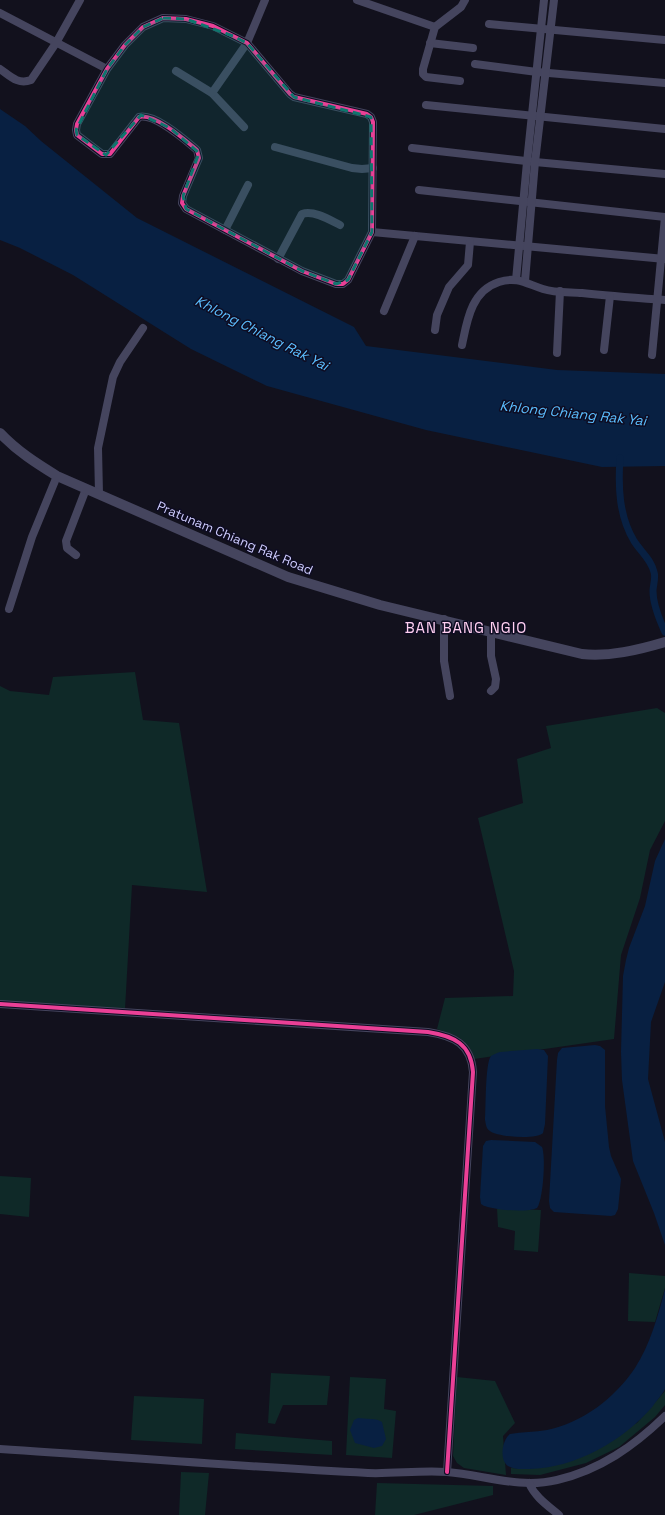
<svg xmlns="http://www.w3.org/2000/svg" width="665" height="1515" font-family="'Space Grotesk',sans-serif">
  <style>
    .green { fill: #0f2928 }
    .water { fill: #082042 }
    .lines { fill: none; stroke-linecap: round; stroke-linejoin: round }
    .canal { stroke: #082042; stroke-width: 7 }
    .minor { stroke: #45455e; stroke-width: 8 }
    .tertiary { stroke: #45455e; stroke-width: 10 }
    .cycleway-casing { stroke: #0e0c22; stroke-width: 6 }
    .cycleway { stroke: #ea4096; stroke-width: 4 }
    .marked { fill: #0f766e; fill-opacity: 0.2; stroke: #0f766e; stroke-width: 3; stroke-dasharray: 8 5; stroke-linejoin: round }
    .labels { text-anchor: middle; dominant-baseline: central; stroke-width: 3; stroke-linejoin: round; paint-order: stroke }
    .street-label { font-size: 13px; fill: #cfcdff; stroke: #0e0c22 }
    .water-label { font-size: 14px; font-style: italic; fill: #5bbeff; stroke: #0e0c22 }
    .quarter-label { font-size: 15px; letter-spacing: 1px; fill: #ffcff1; stroke: #0e0c22 }
  </style>
  <rect width="100%" height="100%" fill="#12111d"/>
  <g class="green">
    <polygon points="135,672 143,720 179,723 207,892 132,885 125,1009 0,1001 0,686 10,691 49,695 53,677"/>
    <path d="M657,708L665,713V821L650,850L640,898L621,955L614,1039L474,1059C469,1038 456,1036 437,1029L445,998L513,996L514,971L478,818L523,803L517,759L551,748L546,726Z"/>
    <polygon points="0,1176 31,1178 29,1217 0,1214"/>
    <polygon points="497,1208 541,1210 538,1252 514,1250 515,1231 498,1227"/>
    <polygon points="629,1273 665,1276 665,1288 655,1322 628,1321"/>
    <polygon points="271,1373 330,1376 327,1405 283,1405 275,1424 268,1423"/>
    <polygon points="350,1377 386,1379 384,1409 396,1411 392,1458 346,1455"/>
    <polygon points="457,1377 495,1381 515,1423 503,1436 506,1475 464,1468 457,1463 453,1456"/>
    <polygon points="665,1391 665,1405 655,1417 619,1447 586,1463 540,1475 511,1474 511,1468 530,1469 637,1423"/>
    <polygon points="134,1396 204,1399 202,1444 131,1440"/>
    <polygon points="236,1433 332,1441 332,1455 235,1449"/>
    <polygon points="181,1472 209,1473 205,1515 179,1515"/>
    <polygon points="377,1483 493,1486 493,1495 414,1515 375,1515"/>
  </g>
  <g class="water">
    <polygon points="0,109 25,126 41,141 137,218 354,327 366,346 557,370 665,374 665,466 602,467 426,430 267,386 191,349 73,275 20,248 0,240"/>
    <polygon points="665,839 665,982 651,1022 648,1079 665,1142 665,1245 654,1213 633,1161 622,1080 621,1052 623,976 626,960 629,948 645,906 655,861"/>
    <polygon points="595,1045 600,1046 605,1050 605,1106 609,1147 611,1156 621,1179 618,1209 615,1215 611,1216 554,1212 550,1208 549,1201 557,1060 558,1053 562,1048"/>
    <path d="M537,1049L544,1050L548,1056L545,1124L543,1133C537,1140 497,1137 490,1131C486,1129 486,1124 485,1120C486,1109 485,1063 491,1056C494,1054 497,1053 500,1052Z"/>
    <path d="M491,1140L535,1142L542,1147C546,1157 543,1200 537,1208C527,1213 489,1210 481,1204L480,1197L483,1146L486,1141Z"/>
    <path d="M665,1289C665,1314 665,1339 665,1364C665,1372 665,1382 665,1389C663,1394 656,1401 653,1406C623,1441 576,1468 529,1469C523,1469 514,1470 508,1466C499,1460 502,1440 510,1434C522,1432 535,1432 547,1430C582,1423 615,1398 635,1368C650,1345 658,1316 665,1289Z"/>
    <path d="M358,1418C365,1419 377,1418 382,1422L386,1439L382,1446L374,1448L355,1443L350,1430L354,1420Z"/>
  </g>
  <g class="lines">
    <path class="canal" d="M620,458C618,487 619,516 634,541C641,552 651,559 654,572C656,578 653,585 653,591C653,605 659,619 665,632"/>
    <g class="minor">
      <polyline points="357,0 435,27"/>
      <polyline points="0,13 107,69"/>
      <path d="M163,18L186,19L213,26L247,43L290,94L294,97L367,114L371,117L373,122L372,232L348,280L343,284H336L302,271L186,209L182,203L183,196L199,158L197,150C185,140 155,113 139,117L110,154H102L77,135L76,130L77,124L107,69L125,45L143,27Z"/>
      <polyline points="489,24 665,40"/>
      <polyline points="430,43 473,48"/>
      <polyline points="475,64 537,72 665,83"/>
      <path d="M0,69C10,76 18,85 31,80L56,43L80,0"/>
      <polyline points="176,71 212,93 244,127"/>
      <polyline points="460,81 426,77 423,74 423,69 435,27 461,7 465,0"/>
      <polyline points="212,93 247,43 265,0"/>
      <polyline points="426,105 665,129"/>
      <polyline points="275,147 352,168 362,169 373,168"/>
      <polyline points="412,148 535,162 665,174"/>
      <polyline points="419,190 665,217"/>
      <polyline points="225,230 248,185"/>
      <polyline points="372,232 665,259"/>
      <path d="M278,259L302,214C314,210 330,220 340,225"/>
      <polyline points="516,280 527,162 544,0"/>
      <polyline points="525,281 535,162 554,0"/>
      <polyline points="384,311 415,236"/>
      <polyline points="435,330 437,315 449,287 468,265 470,242"/>
      <path d="M462,345C467,321 471,291 499,282C517,276 527,284 543,289C555,293 570,292 582,293C610,296 638,298 665,300"/>
      <polyline points="604,350 610,296"/>
      <polyline points="557,353 560,291"/>
      <polyline points="652,355 665,217"/>
      <polyline points="99,494 98,448 113,377 120,362 143,328"/>
      <polyline points="76,555 67,548 66,541 86,489"/>
      <polyline points="9,609 32,537 57,476"/>
      <polyline points="444,619 444,661 450,696"/>
      <polyline points="491,631 491,656 496,679 495,687 491,691"/>
      <path d="M0,1004L428,1032C454,1036 471,1044 473,1072L447,1472"/>
      <path d="M0,1449C123,1457 245,1467 368,1473C394,1474 421,1470 447,1472C484,1475 519,1489 557,1480C600,1470 634,1446 665,1416"/>
      <path d="M529,1483C535,1497 547,1505 559,1515"/>
    </g>
    <path class="tertiary" d="M0,433C17,451 36,463 57,476L288,577L380,605L582,654C609,657 638,650 665,642"/>
    <g class="cycleway-casing">
      <g id="cycleway">
        <path d="M163,18L186,19L213,26L247,43L290,94L294,97L367,114L371,117L373,122L372,232L348,280L343,284H336L302,271L186,209L182,203L183,196L199,158L197,150C185,140 155,113 139,117L110,154H102L77,135L76,130L77,124L107,69L125,45L143,27Z"/>
        <path d="M0,1004L428,1032C454,1036 471,1044 473,1072L447,1472"/>
      </g>
    </g>
    <use href="#cycleway" class="cycleway"/>
  </g>
  <path class="marked" d="M163,18L186,19L233,36L247,43L294,97L371,117L372,232L348,280L336,284L302,271L186,209L183,196L199,153L170,128L141,115L106,155L77,135L76,130L107,69L125,45L143,27Z"/>
  <g class="labels">
    <g class="street-label">
      <text transform="translate(235 538) rotate(23)">Pratunam Chiang Rak Road</text>
    </g>
    <g class="water-label">
      <text transform="translate(262 333) rotate(27)">Khlong Chiang Rak Yai</text>
      <text transform="translate(573 413) rotate(6)">Khlong Chiang Rak Yai</text>
    </g>
    <g class="quarter-label">
      <text x="466" y="627">BAN BANG NGIO</text>
    </g>
  </g>
</svg>
